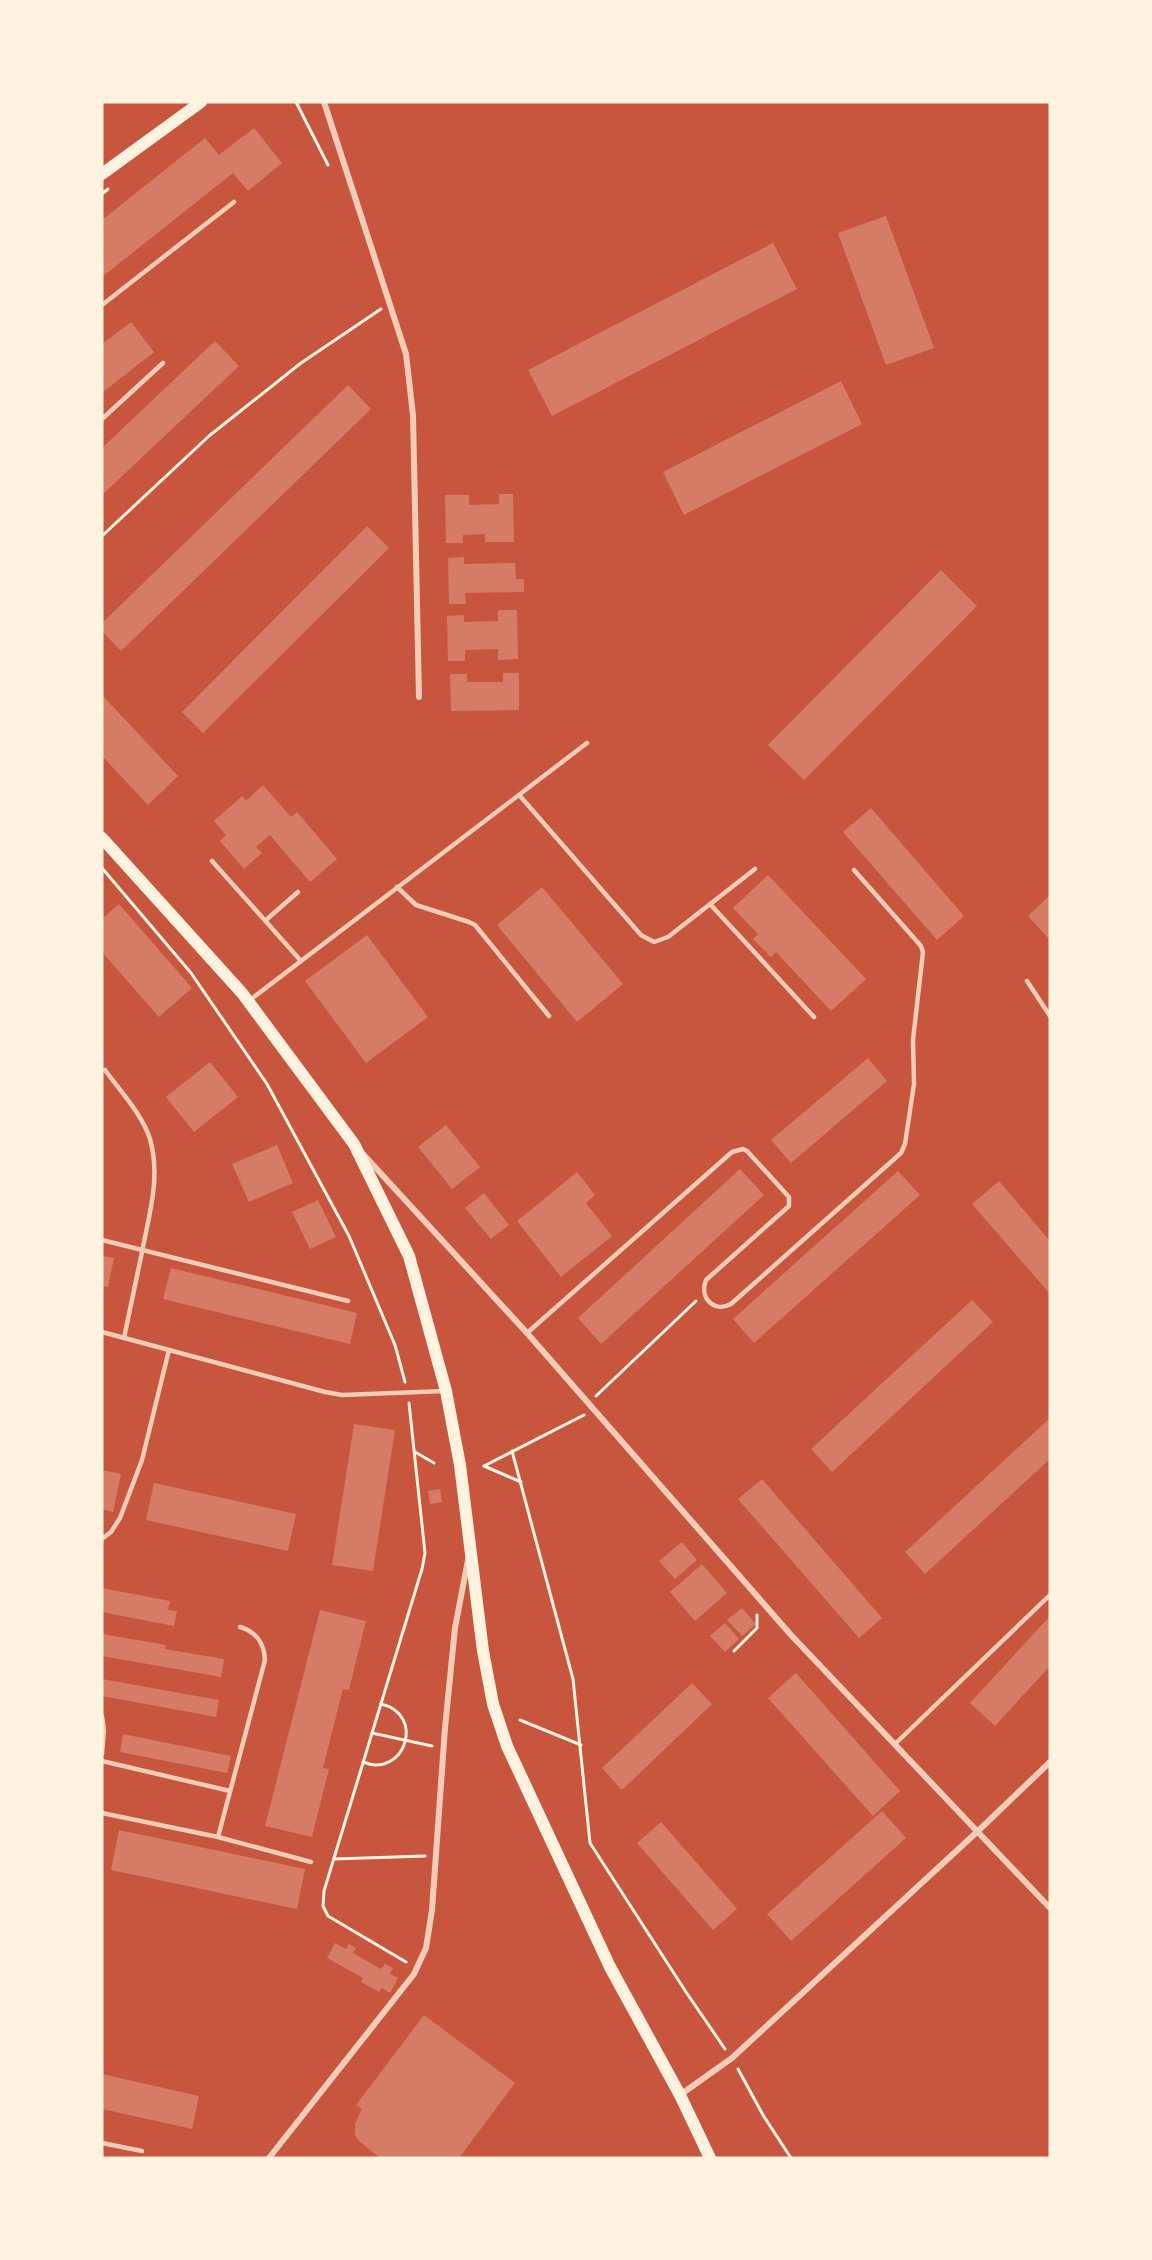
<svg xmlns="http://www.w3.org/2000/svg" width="1152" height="2260" font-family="'IBM Plex Sans',sans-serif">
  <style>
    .building { fill: #d67c66 }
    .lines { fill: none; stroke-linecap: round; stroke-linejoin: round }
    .path { stroke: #fff3e0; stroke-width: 3 }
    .service { stroke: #f1ccb7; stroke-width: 4.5 }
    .minor { stroke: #f1ccb7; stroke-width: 6 }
    .secondary { stroke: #fff3e0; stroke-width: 12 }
  </style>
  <rect width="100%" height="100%" fill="#c8553d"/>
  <g class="building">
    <polygon points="254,128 282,163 248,191 233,173 102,277 102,220 205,138 219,155"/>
    <polygon points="886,216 934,348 886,365 838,233"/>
    <polygon points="773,243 797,289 552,416 528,370"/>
    <polygon points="131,322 154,352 102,393 102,344"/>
    <polygon points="215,341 239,366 102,495 102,448"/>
    <polygon points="841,381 862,424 684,515 663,472"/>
    <polygon points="348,385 371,409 121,651 102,631 102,623"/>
    <polygon points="499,494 513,494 514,542 485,542 485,534 463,535 463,543 446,543 445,495 469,495 469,505 499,504"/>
    <polygon points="367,526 389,548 203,733 182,712"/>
    <polygon points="464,557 464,564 515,563 516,579 524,579 524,592 465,593 466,604 449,604 448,558"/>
    <polygon points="941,570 977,606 804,780 768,745"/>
    <polygon points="498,610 517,610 518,659 498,660 498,649 465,650 465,661 448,661 447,616 464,615 464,622 498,621"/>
    <polygon points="503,673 519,673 519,710 451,711 450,674 467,674 467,682 503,682"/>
    <polygon points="102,695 178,776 148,805 102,756"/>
    <polygon points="263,785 291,817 297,812 337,859 310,882 270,835 256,847 262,853 244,869 220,841 226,835 214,821 242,796 246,801"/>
    <polygon points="871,808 964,916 937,940 843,832"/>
    <polygon points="768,875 866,979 831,1011 776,952 771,957 753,939 758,934 733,908"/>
    <polygon points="542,887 623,984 577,1022 497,925"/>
    <polygon points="1050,895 1050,940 1028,916"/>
    <polygon points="119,904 192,988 159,1017 102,952 102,919"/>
    <polygon points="367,935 428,1017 366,1063 305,981"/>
    <polygon points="868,1058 887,1081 791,1163 771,1140"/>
    <polygon points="210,1062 238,1097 194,1132 166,1097"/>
    <polygon points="446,1125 480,1167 452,1189 418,1147"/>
    <polygon points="277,1145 293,1183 249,1202 232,1164"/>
    <polygon points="740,1169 764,1195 601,1344 578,1318"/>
    <polygon points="898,1171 920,1195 754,1343 733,1319"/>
    <polygon points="577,1172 595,1195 586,1203 612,1236 561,1277 517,1221"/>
    <polygon points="999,1181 1050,1241 1050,1294 972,1204"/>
    <polygon points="484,1193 509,1225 491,1239 465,1208"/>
    <polygon points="318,1200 336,1237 310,1249 292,1212"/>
    <polygon points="102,1256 114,1258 108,1287 102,1286"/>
    <polygon points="171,1268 357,1313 350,1344 163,1299"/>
    <polygon points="972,1300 993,1322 832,1472 811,1449"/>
    <polygon points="1050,1418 1050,1459 925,1574 905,1552"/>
    <polygon points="354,1424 395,1430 373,1571 332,1565"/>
    <polygon points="102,1470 121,1474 113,1512 102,1509"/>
    <polygon points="762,1479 882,1618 859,1638 738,1499"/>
    <polygon points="154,1483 296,1514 288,1551 146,1520"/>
    <polygon points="440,1489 442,1502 430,1504 428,1491"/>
    <polygon points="682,1542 697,1560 675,1579 659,1561"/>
    <polygon points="702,1564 727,1593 695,1621 670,1592"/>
    <polygon points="102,1588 170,1601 168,1610 177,1611 174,1626 102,1612"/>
    <polygon points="742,1608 756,1624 742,1636 727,1620"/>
    <polygon points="320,1610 366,1621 349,1690 343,1689 323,1768 329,1769 312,1837 265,1826"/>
    <polygon points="1050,1616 1050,1666 995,1726 970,1703"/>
    <polygon points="725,1623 739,1639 725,1652 710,1636"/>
    <polygon points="102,1634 166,1645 165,1649 224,1659 221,1677 102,1656"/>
    <polygon points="796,1673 900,1791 873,1816 768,1698"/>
    <polygon points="102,1679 219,1700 216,1717 102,1696"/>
    <polygon points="692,1683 712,1704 622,1790 602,1768"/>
    <polygon points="123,1734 231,1756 227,1773 120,1752"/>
    <polygon points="882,1811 906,1838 791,1941 767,1914"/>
    <polygon points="661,1822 737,1909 713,1930 637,1843"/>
    <polygon points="119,1830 305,1869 297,1909 111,1870"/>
    <polygon points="335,1943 346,1949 349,1944 356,1948 353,1953 381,1969 385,1964 393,1968 390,1974 398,1978 390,1993 382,1988 379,1992 361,1982 363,1978 327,1958"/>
    <polygon points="424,2015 515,2083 459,2158 380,2158 358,2140 355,2135 355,2124 362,2109 356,2105"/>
    <polygon points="102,2074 199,2096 192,2129 102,2109"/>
  </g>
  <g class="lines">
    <g class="path">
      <polyline points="296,102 328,165"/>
      <polyline points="102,194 108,189"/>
      <polyline points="102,536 209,436 301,363 381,309"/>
      <polyline points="102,868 191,973 267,1084 349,1236 395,1345 405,1382"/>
      <polyline points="596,1396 696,1301"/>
      <polyline points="512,1451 573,1679 590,1843 686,1992 725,2049"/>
      <polyline points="415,1452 434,1463"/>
      <polyline points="484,1466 584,1415"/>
      <polyline points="484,1466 521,1482"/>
      <polyline points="734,1651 757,1628 757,1615"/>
      <polyline points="520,1720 581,1745"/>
      <polyline points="372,1733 432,1746"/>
      <path d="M363,1762C405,1779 426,1714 381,1704"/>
      <polyline points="334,1859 425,1856"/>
      <polyline points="406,1962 328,1916 323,1906 324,1891 422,1569 425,1553 409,1403"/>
      <polyline points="738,2069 763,2115 791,2158"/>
    </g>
    <g class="service">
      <polyline points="102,305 234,202"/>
      <polyline points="102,419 163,363"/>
      <polyline points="520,796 641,935 654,942 668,937 755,869"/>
      <polyline points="212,861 301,961"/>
      <polyline points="397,887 416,905 469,922 475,925 549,1016"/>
      <polyline points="710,904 814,1017"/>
      <polyline points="266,920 298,892"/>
      <polyline points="1027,981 1050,1016"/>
      <polyline points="250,1000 587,743"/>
      <path d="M105,1070C120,1091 142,1114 150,1139C161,1177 149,1215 142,1252C136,1281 130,1309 124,1338"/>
      <polyline points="102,1240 348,1301"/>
      <polyline points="102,1332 325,1392 342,1395 445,1391"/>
      <path d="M527,1333L732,1152L743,1149L747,1151L789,1197V1206L706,1280C699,1298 714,1313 731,1304L901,1153L905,1144L914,1084L913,1040L923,952L921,946L854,870"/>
      <polyline points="102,1539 111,1532 120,1518 142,1460 169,1350"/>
      <polyline points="102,1716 104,1730 102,1754"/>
      <polyline points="895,1744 1050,1595"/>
      <polyline points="102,1761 230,1791"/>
      <polyline points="102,1813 218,1837 311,1862"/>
      <path d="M218,1837L265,1660C264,1643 257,1632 240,1627"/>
      <polyline points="102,2143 142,2151"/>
    </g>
    <g class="minor">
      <polyline points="324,102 406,354 413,415 419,697"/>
      <polyline points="363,1154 527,1333 791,1635 1050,1908"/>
      <polyline points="680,2095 732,2058 978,1831 1050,1762"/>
      <polyline points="269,2158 414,1974 426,1948 432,1910 445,1728 455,1628 468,1560"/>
    </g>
    <g class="secondary">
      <polyline points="102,174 201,102"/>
      <polyline points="102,838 242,993 354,1144 409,1256 446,1391 460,1465 483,1651 493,1704 507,1746 610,1967 680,2095 710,2158"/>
    </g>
  </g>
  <rect width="1152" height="2260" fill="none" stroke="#fff3e0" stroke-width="207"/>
</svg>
